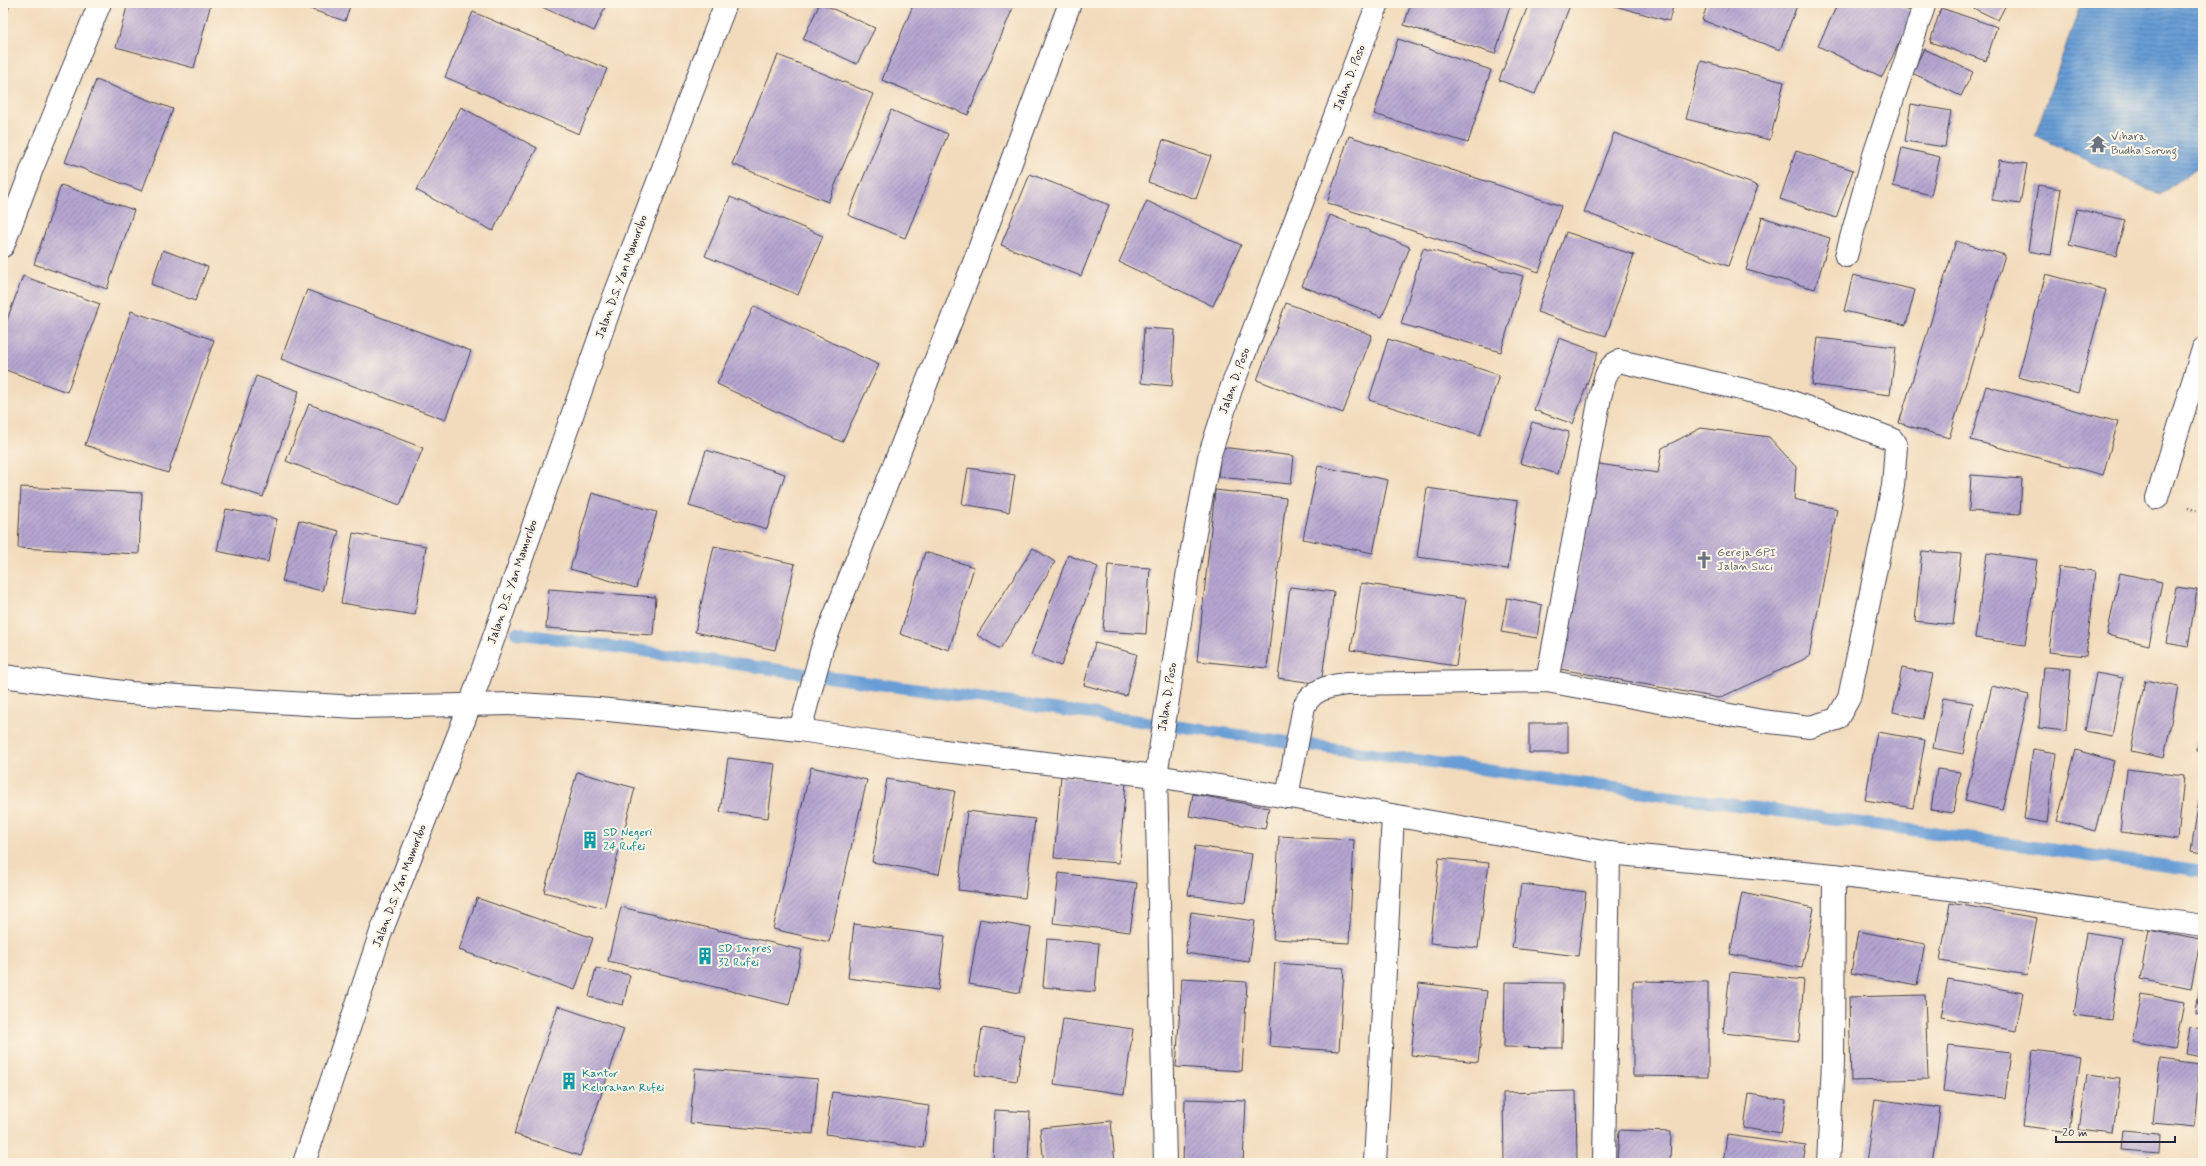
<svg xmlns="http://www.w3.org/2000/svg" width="2206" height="1166" font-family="Mynerve,sans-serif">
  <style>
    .water { fill: url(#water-rules); stroke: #456088 }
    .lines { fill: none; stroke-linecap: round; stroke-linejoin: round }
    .stream { stroke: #689dd5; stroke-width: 12 }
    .building { fill: url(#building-hatch) }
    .minor-casing { stroke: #413e4e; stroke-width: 24 }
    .path { stroke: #413e4e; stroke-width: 2.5; stroke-dasharray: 1 3; stroke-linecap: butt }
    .minor { stroke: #fff; stroke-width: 22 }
    .labels { text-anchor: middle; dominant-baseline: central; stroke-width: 4; stroke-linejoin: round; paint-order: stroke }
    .street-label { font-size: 12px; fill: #22223b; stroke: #fcf5e5 }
    .worship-label { font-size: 12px; fill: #5b616d; stroke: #fcf5e5; text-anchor: start }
    .culture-label { font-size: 12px; fill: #0d838f; stroke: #fcf5e5; text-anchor: start }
  </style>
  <defs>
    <pattern id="water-rules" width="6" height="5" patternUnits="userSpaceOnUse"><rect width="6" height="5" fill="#689dd5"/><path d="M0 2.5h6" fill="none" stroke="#5580ae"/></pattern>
    <pattern id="building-hatch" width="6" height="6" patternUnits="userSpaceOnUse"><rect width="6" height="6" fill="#b4a6d0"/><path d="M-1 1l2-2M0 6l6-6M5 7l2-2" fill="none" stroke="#9287aa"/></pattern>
  </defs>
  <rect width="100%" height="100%" fill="#fcf5e5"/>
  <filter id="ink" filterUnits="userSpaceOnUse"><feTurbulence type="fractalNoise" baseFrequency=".025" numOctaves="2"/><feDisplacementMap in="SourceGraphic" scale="8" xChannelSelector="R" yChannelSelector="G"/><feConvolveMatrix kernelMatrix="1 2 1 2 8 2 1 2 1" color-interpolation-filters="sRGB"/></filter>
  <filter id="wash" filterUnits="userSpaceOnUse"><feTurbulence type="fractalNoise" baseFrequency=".012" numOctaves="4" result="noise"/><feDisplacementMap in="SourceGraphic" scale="16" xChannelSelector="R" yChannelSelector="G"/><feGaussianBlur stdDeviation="0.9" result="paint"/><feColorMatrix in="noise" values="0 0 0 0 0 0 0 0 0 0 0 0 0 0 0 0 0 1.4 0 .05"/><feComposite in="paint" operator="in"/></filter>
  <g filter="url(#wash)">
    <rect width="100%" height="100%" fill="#f2dbbc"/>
    <polygon class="water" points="2081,3 2203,3 2203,163 2160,195 2035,135"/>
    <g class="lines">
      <polyline class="stream" points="516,633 2203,871"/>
    </g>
    <g id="blocks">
      <g class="building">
        <polygon points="3,3 10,3 7,14 3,13"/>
        <polygon points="128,3 211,3 194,68 116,47"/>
        <polygon points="309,3 351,3 345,21 307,8"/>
        <polygon points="543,3 607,3 594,31 542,7"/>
        <polygon points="820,3 875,28 857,64 803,39"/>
        <polygon points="914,3 1015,3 968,115 882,80"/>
        <polygon points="1411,3 1511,3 1495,54 1404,25"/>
        <polygon points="1529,3 1571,3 1535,94 1499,80"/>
        <polygon points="1616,3 1674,3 1669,21 1615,6"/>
        <polygon points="1708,3 1798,3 1780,50 1702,20"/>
        <polygon points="1838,3 1893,3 1914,13 1882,77 1818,46"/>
        <polygon points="1963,3 2007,3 1998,20"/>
        <polygon points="1941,8 1997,27 1986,61 1930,42"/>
        <polygon points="473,12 607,69 579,134 445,77"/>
        <polygon points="1398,39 1491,70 1468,143 1374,114"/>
        <polygon points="1924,49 1973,72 1961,96 1912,73"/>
        <polygon points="778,55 873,94 828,202 732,164"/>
        <polygon points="1701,61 1784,82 1770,140 1686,119"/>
        <polygon points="96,80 173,109 142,191 65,162"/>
        <polygon points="1911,104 1951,111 1945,147 1905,141"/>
        <polygon points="461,107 537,148 493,231 416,190"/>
        <polygon points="891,110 948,134 905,238 848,215"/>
        <polygon points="1614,133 1758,186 1728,266 1584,212"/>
        <polygon points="1349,136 1561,206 1539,272 1327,203"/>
        <polygon points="1163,140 1211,156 1196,199 1148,182"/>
        <polygon points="1902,148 1940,157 1931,195 1893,186"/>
        <polygon points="1796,151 1853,170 1836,218 1780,199"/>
        <polygon points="1999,160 2027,164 2020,204 1992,200"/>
        <polygon points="1030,174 1109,205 1081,276 1001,245"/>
        <polygon points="61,185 134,210 107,289 34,264"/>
        <polygon points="2038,185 2061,189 2051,255 2028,251"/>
        <polygon points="730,197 823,236 798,295 705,256"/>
        <polygon points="1147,201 1241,245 1213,306 1119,262"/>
        <polygon points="2077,209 2125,220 2116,256 2069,245"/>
        <polygon points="1330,215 1410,247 1382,317 1302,286"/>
        <polygon points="1762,217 1830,238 1815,289 1746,270"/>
        <polygon points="1566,232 1634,255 1606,336 1537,312"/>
        <polygon points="1956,241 2005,255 1949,438 1899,423"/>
        <polygon points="1423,248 1523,276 1501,352 1401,324"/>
        <polygon points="163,250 208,267 195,301 151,284"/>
        <polygon points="2046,274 2106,290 2078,393 2018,377"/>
        <polygon points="1853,275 1915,290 1906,325 1844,311"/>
        <polygon points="23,276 100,304 67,392 3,369 3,331"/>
        <polygon points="307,290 471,351 445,420 281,359"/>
        <polygon points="1286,303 1372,335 1343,413 1257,380"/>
        <polygon points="754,306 879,365 842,442 717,384"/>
        <polygon points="131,311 214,340 168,473 85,445"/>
        <polygon points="1144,328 1175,330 1172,386 1141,383"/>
        <polygon points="1559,338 1598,352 1573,424 1534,410"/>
        <polygon points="1818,338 1896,347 1890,395 1812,385"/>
        <polygon points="1388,339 1499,375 1480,435 1369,400"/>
        <polygon points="256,376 299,391 263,497 220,482"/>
        <polygon points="1986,386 2118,422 2103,475 1971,440"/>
        <polygon points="309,404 423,448 400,505 286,461"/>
        <polygon points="1532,422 1569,432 1558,474 1520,463"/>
        <polygon points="1701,428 1769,437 1796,467 1794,499 1837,509 1809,657 1719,698 1560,669 1599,464 1658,473 1662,448"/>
        <polygon points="1221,447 1294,456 1291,484 1218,477"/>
        <polygon points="706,450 785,474 767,529 689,506"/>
        <polygon points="1318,466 1388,480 1373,553 1303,539"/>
        <polygon points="968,468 1015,475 1009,512 962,504"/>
        <polygon points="1971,475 2022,479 2020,514 1969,511"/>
        <polygon points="21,487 142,493 139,554 18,548"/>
        <polygon points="1427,488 1518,501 1508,569 1417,557"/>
        <polygon points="1215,490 1286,498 1267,668 1197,661"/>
        <polygon points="592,493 657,512 636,588 570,569"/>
        <polygon points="226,509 277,519 268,562 217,551"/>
        <polygon points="299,520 339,531 322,591 282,581"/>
        <polygon points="353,533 426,546 415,615 341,603"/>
        <polygon points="714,546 795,564 775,650 695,632"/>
        <polygon points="1033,548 1055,562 1000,649 977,635"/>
        <polygon points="1922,551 1961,554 1953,625 1915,621"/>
        <polygon points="925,552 974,567 949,650 900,634"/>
        <polygon points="1987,553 2037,560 2025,645 1975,638"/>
        <polygon points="1068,555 1098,567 1061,666 1031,655"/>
        <polygon points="1108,565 1150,568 1146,634 1103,631"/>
        <polygon points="2059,567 2095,571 2086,656 2049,652"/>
        <polygon points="2120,573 2162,582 2149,645 2107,635"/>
        <polygon points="1361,583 1466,599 1456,666 1351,650"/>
        <polygon points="1290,587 1334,592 1321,684 1278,678"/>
        <polygon points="2176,587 2197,590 2188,647 2166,643"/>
        <polygon points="549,589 656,597 653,635 546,628"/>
        <polygon points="1507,598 1542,605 1537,638 1501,632"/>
        <polygon points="1095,643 1137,654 1126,696 1084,685"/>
        <polygon points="2044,667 2071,669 2066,731 2039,728"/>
        <polygon points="1902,668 1933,674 1923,719 1893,712"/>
        <polygon points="2096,673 2123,678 2112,736 2085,731"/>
        <polygon points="2145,680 2178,687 2164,758 2131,751"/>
        <polygon points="1992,686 2029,695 2002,810 1965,801"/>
        <polygon points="1943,698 1973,703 1963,754 1933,748"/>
        <polygon points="2202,713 2203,713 2203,751 2197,751"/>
        <rect x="1529" y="723" width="39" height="30"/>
        <polygon points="1877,732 1925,740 1913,808 1865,800"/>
        <polygon points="2033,749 2056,753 2047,823 2024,819"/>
        <polygon points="2076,750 2114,761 2095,831 2057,821"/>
        <polygon points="728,758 775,764 768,818 720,812"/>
        <polygon points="811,767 867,780 829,942 773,929"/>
        <polygon points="1937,769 1960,772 1954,813 1931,810"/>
        <polygon points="2127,769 2184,776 2178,839 2120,832"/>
        <polygon points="577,772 635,788 604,908 544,892"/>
        <polygon points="1061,776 1126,782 1119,863 1054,858"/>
        <polygon points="887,779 955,791 939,874 872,862"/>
        <polygon points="1193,794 1269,808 1265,829 1189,816"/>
        <polygon points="2199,800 2203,801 2203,853 2191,851"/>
        <polygon points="967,811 1035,819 1025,898 958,890"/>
        <polygon points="1279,836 1354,840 1349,943 1273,939"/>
        <polygon points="1195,846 1252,854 1245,903 1188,895"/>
        <polygon points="1439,858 1489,863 1478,948 1430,943"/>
        <polygon points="1059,873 1137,883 1130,932 1053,923"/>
        <polygon points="1521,884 1586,892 1578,956 1512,948"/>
        <polygon points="1742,893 1814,908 1802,968 1730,954"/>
        <polygon points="477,898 593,938 575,990 459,950"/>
        <polygon points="1950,903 2037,918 2027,975 1940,961"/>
        <polygon points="621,907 802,950 789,1005 608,961"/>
        <polygon points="1191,912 1255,921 1249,962 1185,953"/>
        <polygon points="980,919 1031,928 1020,993 969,984"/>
        <polygon points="854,924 945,936 938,990 848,978"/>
        <polygon points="2149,930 2200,940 2191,989 2140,979"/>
        <polygon points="1858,931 1925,944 1917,985 1851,973"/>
        <polygon points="2086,932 2122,938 2111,1020 2074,1015"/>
        <polygon points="1047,939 1099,943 1095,992 1043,987"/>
        <polygon points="1275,963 1344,968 1339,1051 1269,1046"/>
        <polygon points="2202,966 2203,966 2203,1015 2196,1014"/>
        <polygon points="596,968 630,975 623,1005 589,997"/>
        <polygon points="1730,972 1804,980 1799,1041 1723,1033"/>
        <polygon points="1182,978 1247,982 1242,1071 1176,1067"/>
        <polygon points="1948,979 2023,993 2016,1031 1941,1017"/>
        <polygon points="1633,981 1708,982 1708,1077 1633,1076"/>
        <polygon points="1505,982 1563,983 1562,1048 1504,1047"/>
        <polygon points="1419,983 1487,991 1478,1062 1411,1055"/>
        <polygon points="2142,994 2184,1002 2175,1049 2132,1041"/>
        <polygon points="1925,995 1928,1079 1851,1081 1849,997"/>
        <polygon points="558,1006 624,1029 580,1156 514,1134"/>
        <polygon points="1063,1019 1133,1029 1124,1094 1054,1084"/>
        <polygon points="2190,1027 2203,1029 2203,1057 2186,1054"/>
        <polygon points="982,1028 1024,1035 1017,1081 975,1075"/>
        <polygon points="1949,1045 2011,1052 2005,1098 1943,1091"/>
        <polygon points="2033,1050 2080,1056 2070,1132 2023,1126"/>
        <polygon points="2160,1059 2200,1064 2194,1127 2153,1123"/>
        <polygon points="695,1068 818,1079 813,1134 690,1123"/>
        <polygon points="2087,1074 2120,1078 2113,1134 2079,1130"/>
        <polygon points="1576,1091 1577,1163 1504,1163 1503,1093"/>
        <polygon points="832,1092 929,1106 923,1148 826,1134"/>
        <polygon points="1749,1094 1786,1100 1781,1134 1744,1128"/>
        <polygon points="1185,1099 1246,1101 1243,1163 1183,1163"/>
        <polygon points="1875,1099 1940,1108 1933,1163 1866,1163"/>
        <polygon points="995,1110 1030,1112 1028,1163 993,1163"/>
        <polygon points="1111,1121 1115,1163 1044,1163 1040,1128"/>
        <polygon points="1619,1130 1671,1132 1670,1163 1617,1163"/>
        <polygon points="2124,1131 2160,1134 2159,1153 2122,1150"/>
        <polygon points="1727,1135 1806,1146 1803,1163 1723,1163"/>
        <polygon points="2147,1159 2164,1162 2164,1163 2146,1163"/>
      </g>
    </g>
  </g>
  <g filter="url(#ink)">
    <use href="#blocks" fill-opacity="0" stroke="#413e4e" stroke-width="1"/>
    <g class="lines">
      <g class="minor-casing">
        <g id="minor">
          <polyline points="3,246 33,166 100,3"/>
          <polyline points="1846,256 1874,155 1925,3"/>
          <polyline points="2157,498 2203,349"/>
          <polyline points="3,676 130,693 356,707 520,704 599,709 800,730 919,748 1156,776 1295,798 1609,853 1834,875 1975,892 2203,926"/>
          <polyline points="800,730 822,648 975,260 1070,3"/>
          <path d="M1287,797L1304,706C1313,689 1329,686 1346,684L1547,681L1762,721L1810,727L1837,719L1849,698L1893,486L1896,446L1892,439L1784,399L1619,361C1605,367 1604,384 1600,397L1547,681"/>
          <polyline points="304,1163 381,932 470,705 611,305 726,3"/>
          <polyline points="1165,1163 1156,776 1188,571 1209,457 1231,389 1378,3"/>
          <polyline points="1375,1163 1393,816"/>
          <polyline points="1604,1163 1609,853"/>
          <polyline points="1828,1163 1833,1062 1834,875"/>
        </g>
      </g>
      <polyline class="path" points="2188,508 2203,513"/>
      <use href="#minor" class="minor"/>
    </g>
  </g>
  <defs>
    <g id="temple-bare" transform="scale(1.38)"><path d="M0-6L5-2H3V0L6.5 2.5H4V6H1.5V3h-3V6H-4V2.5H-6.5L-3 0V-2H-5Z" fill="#6b7280" stroke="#fcf5e5" stroke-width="2.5" paint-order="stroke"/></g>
    <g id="church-bare" transform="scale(1.38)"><path d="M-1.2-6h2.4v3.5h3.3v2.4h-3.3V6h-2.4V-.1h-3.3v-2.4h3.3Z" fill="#6b7280" stroke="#fcf5e5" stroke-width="2.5" paint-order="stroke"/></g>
    <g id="building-bare" transform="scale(1.38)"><path d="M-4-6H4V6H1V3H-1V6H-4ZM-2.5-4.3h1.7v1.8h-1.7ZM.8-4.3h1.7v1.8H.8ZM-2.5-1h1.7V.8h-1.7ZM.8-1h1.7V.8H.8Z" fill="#0f9aa8" stroke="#fcf5e5" stroke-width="2.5" paint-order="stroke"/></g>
  </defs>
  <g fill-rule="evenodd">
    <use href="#temple-bare" x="2098" y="144"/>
    <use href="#church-bare" x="1704" y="560"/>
    <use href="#building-bare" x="590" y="840"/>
    <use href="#building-bare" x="705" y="956"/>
    <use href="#building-bare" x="569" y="1081"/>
  </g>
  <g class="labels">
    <g class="street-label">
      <text transform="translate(1350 78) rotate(-69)">Jalan D. Poso</text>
      <text transform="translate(622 277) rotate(-70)">Jalan D.S. Yan Mamoribo</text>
      <text transform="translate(1235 381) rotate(-70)">Jalan D. Poso</text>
      <text transform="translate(513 582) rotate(-71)">Jalan D.S. Yan Mamoribo</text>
      <text transform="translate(1168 697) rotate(-81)">Jalan D. Poso</text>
      <text transform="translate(400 886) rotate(-69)">Jalan D.S. Yan Mamoribo</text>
    </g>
    <g class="worship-label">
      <text x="2111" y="137">Vihara<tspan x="2111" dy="14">Budha Sorong</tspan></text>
      <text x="1717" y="553">Gereja GPI<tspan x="1717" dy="14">Jalan Suci</tspan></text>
    </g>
    <g class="culture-label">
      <text x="603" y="833">SD Negeri<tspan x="603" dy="14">24 Rufei</tspan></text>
      <text x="718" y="949">SD Inpres<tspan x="718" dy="14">32 Rufei</tspan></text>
      <text x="582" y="1074">Kantor<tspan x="582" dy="14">Kelurahan Rufei</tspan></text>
    </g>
  </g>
  <rect width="2206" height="1166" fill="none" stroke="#fcf5e5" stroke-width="16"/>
  <path d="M2056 1136v6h119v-6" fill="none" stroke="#22223b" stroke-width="2"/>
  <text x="2062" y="1136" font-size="12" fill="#22223b" stroke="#fcf5e5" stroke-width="3" paint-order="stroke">20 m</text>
</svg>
